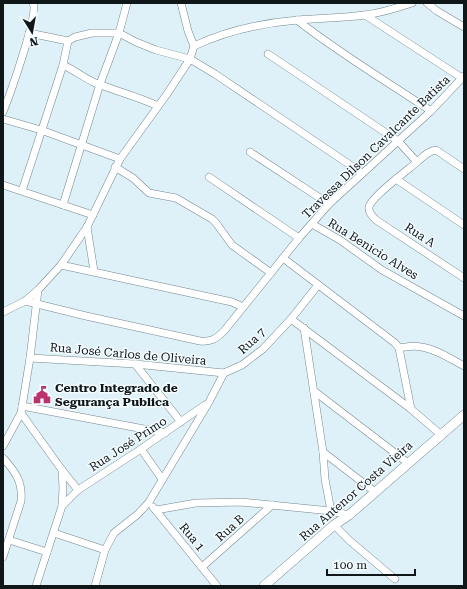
<svg xmlns="http://www.w3.org/2000/svg" width="467" height="589" font-family="'Roboto Serif',serif">
  <style>
    .lines { fill: none; stroke-linecap: round; stroke-linejoin: round }
    .minor-casing { stroke: #75878d; stroke-width: 8 }
    .secondary-casing { stroke: #75878d; stroke-width: 10 }
    .minor { stroke: #fff; stroke-width: 7 }
    .secondary { stroke: #fff; stroke-width: 9 }
    .labels { text-anchor: middle; dominant-baseline: central; stroke-width: 3; stroke-linejoin: round; paint-order: stroke }
    .street-label { font-size: 12px; fill: #101719; stroke: #f4fcff }
    .poi-label { font-size: 12px; font-weight: bold; fill: #101719; stroke: #f4fcff; text-anchor: start }
  </style>
  <rect width="100%" height="100%" fill="#def1f8"/>
  <g class="lines">
    <g class="minor-casing">
      <g id="minor">
        <polyline points="181,3 188,31 194,46"/>
        <polyline points="427,3 437,11 464,27"/>
        <polyline points="365,15 462,78"/>
        <path d="M297,20C339,53 386,81 431,111"/>
        <polyline points="29,33 68,41 75,37 92,33 119,33 136,42 156,50 190,59 215,74 362,173"/>
        <path d="M268,54L398,141L417,162C423,157 428,151 436,150L464,169"/>
        <path d="M63,65C74,70 83,77 93,82C115,91 137,96 158,106"/>
        <path d="M3,112C9,97 39,14 33,3"/>
        <polyline points="3,119 41,130 120,159"/>
        <polyline points="250,152 329,204"/>
        <path d="M417,162C409,169 371,197 369,207C368,212 372,216 376,220L464,278"/>
        <polyline points="115,167 133,178 149,193 176,198 212,219 216,223 232,245 271,273"/>
        <polyline points="209,177 299,238"/>
        <polyline points="396,179 464,225"/>
        <polyline points="3,185 93,215"/>
        <polyline points="22,191 63,65 68,41"/>
        <polyline points="63,205 100,84 119,33 127,3"/>
        <polyline points="312,224 340,240 382,270 464,316"/>
        <polyline points="87,227 94,271"/>
        <polyline points="283,258 395,343 399,348 411,409 440,434"/>
        <polyline points="61,265 232,302 243,307"/>
        <path d="M25,301L86,316L200,341C211,342 216,339 224,331L299,238L329,204L431,111L464,76"/>
        <path d="M3,312L25,301L38,290L61,265L87,227L120,159L167,94L190,59L194,46C226,31 262,23 298,20C320,18 343,18 365,15C381,13 397,8 412,3"/>
        <polyline points="291,319 411,409"/>
        <polyline points="304,328 323,452 375,492"/>
        <path d="M399,348C406,347 414,345 421,347C436,349 451,359 464,366"/>
        <polyline points="30,358 135,364 224,373 242,365 263,349 291,319 318,285"/>
        <polyline points="135,364 181,422"/>
        <polyline points="314,391 408,463"/>
        <polyline points="22,406 165,433"/>
        <polyline points="21,413 62,470 78,490"/>
        <polyline points="3,446 21,413 30,358 38,290"/>
        <polyline points="141,449 162,479"/>
        <polyline points="323,452 325,479 331,511"/>
        <path d="M3,458C15,471 23,482 21,501L3,557"/>
        <polyline points="62,506 78,490 141,449 205,405"/>
        <polyline points="153,507 217,586"/>
        <polyline points="156,510 196,503 241,502 331,511 349,515"/>
        <polyline points="334,525 350,541 395,579"/>
        <polyline points="54,533 105,550"/>
        <polyline points="9,540 47,552"/>
        <polyline points="202,567 272,505"/>
        <polyline points="36,586 62,506 63,488 62,470"/>
        <polyline points="95,586 105,550 114,533 138,514 149,502 209,402 224,373"/>
      </g>
    </g>
    <g class="secondary-casing">
      <polyline id="secondary" points="264,586 334,525 349,515 464,415"/>
    </g>
    <use href="#minor" class="minor"/>
    <use href="#secondary" class="secondary"/>
  </g>
  <defs>
    <g id="civic-bare" transform="scale(1.38)"><path d="M-.6-6.5H3V-4.5H.6V-3L4-1V1h2V6H-6V1h2V-1L-.6-3ZM-1.2 2.5V6h2.4V2.5Z" fill="#bc326c" stroke="#f4fcff" stroke-width="2.5" paint-order="stroke"/></g>
  </defs>
  <g fill-rule="evenodd">
    <use href="#civic-bare" x="42" y="395"/>
  </g>
  <g class="labels">
    <g class="street-label">
      <text transform="translate(376 147) rotate(-44)">Travessa Dilson Cavalcante Batista</text>
      <text transform="translate(420 235) rotate(33)">Rua A</text>
      <text transform="translate(373 249) rotate(32)">Rua Benicio Alves</text>
      <text transform="translate(252 341) rotate(-42)">Rua 7</text>
      <text transform="translate(128 354) rotate(5)">Rua José Carlos de Oliveira</text>
      <text transform="translate(128 444) rotate(-33)">Rua José Primo</text>
      <text transform="translate(356 491) rotate(-41)">Rua Antenor Costa Vieira</text>
      <text transform="translate(230 528) rotate(-42)">Rua B</text>
      <text transform="translate(192 537) rotate(51)">Rua 1</text>
    </g>
    <g class="poi-label">
      <text x="55" y="388">Centro Integrado de<tspan x="55" dy="14">Segurança Publica</tspan></text>
    </g>
  </g>
  <rect width="467" height="589" fill="none" stroke="#101719" stroke-width="8"/>
  <g transform="translate(32 32) rotate(169)" stroke="#f4fcff" stroke-width="3" paint-order="stroke">
  <path d="M0-3L7 15L0 10L-7 15Z" fill="#101719"/>
  <text y="-6" font-size="11" font-weight="bold" text-anchor="middle" fill="#101719">N</text>
  </g>
  <path d="M327 569v6h88v-6" fill="none" stroke="#101719" stroke-width="2"/>
  <text x="333" y="569" font-size="12" fill="#101719" stroke="#f4fcff" stroke-width="3" paint-order="stroke">100 m</text>
</svg>
